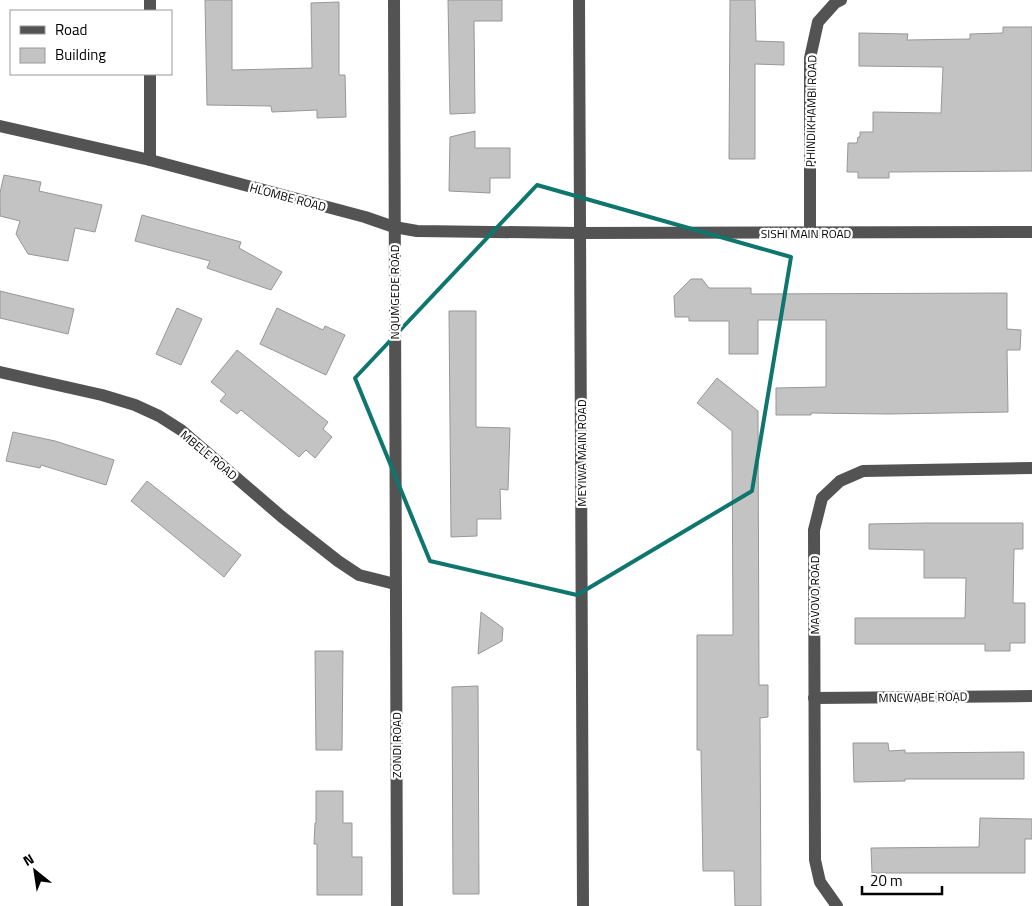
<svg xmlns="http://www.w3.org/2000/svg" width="1032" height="906" font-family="'Titillium Web',sans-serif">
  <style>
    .building { fill: #c3c3c3; stroke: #979797 }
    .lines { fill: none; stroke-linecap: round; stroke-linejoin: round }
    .minor { stroke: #535353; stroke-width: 12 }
    .marked { fill: none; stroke: #0f766e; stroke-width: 4; stroke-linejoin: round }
    .labels { text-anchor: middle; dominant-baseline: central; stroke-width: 4.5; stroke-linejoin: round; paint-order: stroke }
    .street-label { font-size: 12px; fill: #000; stroke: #fff }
  </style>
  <rect width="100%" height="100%" fill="#fff"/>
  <g class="building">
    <polygon points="205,0 232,0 232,70 312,68 311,3 339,2 339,75 345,75 346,117 317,118 317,110 272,112 271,106 207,105"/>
    <polygon points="448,0 502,0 502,21 474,21 475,113 450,114"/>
    <polygon points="730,0 755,0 756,41 784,42 784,65 755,64 755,159 729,159"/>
    <polygon points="1003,27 1032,27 1032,171 889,172 889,178 858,178 858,172 847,172 848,143 857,143 858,137 860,137 860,132 873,132 873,112 941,113 943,67 859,66 859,33 908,34 907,40 970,39 970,34 1003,33"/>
    <polygon points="475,131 475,148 510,148 510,178 490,178 490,193 449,191 450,137"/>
    <polygon points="4,175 41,182 39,191 102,205 95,232 75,228 68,261 28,254 16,234 20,221 0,216 0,193"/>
    <polygon points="142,215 241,242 239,248 282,272 271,290 207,268 210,261 135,241"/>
    <polygon points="691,279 702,279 709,288 751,288 751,294 1007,293 1007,329 1021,330 1020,350 1007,350 1008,412 888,414 811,413 811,415 776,415 776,388 826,387 826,320 758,320 758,354 729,354 729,321 689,321 689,317 675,317 674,296"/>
    <polygon points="0,291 74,309 68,334 0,318"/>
    <polygon points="177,308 202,319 181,365 156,354"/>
    <polygon points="277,308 323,330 325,326 345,335 326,375 260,344"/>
    <polygon points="449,311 476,311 476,427 510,428 508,490 500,489 501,519 477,519 477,536 451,537"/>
    <polygon points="237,350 328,422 323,429 332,437 315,458 306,450 299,457 241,410 237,414 220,401 226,394 211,382"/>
    <polygon points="717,378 758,411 759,685 768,685 768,717 760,718 761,906 735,906 734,871 703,871 701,750 697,750 697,635 733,635 733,631 732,431 697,403"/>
    <polygon points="13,432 55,441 114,460 106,485 41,465 40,468 6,461"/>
    <polygon points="147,481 241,555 224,577 131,501"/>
    <polygon points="928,523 1023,523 1023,549 1014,549 1013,603 1025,603 1025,643 1010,643 1010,651 985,651 985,644 855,644 855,618 965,618 966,578 924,578 924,550 869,549 869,524"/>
    <polygon points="481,612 503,628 502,641 478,654"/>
    <polygon points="315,651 343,651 342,750 316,750"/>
    <polygon points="478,686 479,894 453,894 452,687"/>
    <polygon points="853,743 888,743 889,751 905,750 905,753 1024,752 1024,779 905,779 905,781 854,782"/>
    <polygon points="316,791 343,791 343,823 352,823 352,857 362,857 362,895 317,895 317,844 314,844 315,823 316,823"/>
    <polygon points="980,818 1032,819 1032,839 1025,839 1025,873 872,873 871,848 979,847"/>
  </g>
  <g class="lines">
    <g class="minor">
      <polyline points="150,0 150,11"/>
      <polyline points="394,0 397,906"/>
      <polyline points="579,0 583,906"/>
      <polyline points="150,74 150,160"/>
      <polyline points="0,126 150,160 365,217 394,227 417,231 580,233 1032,232"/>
      <polyline points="810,233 810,58 818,22 835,3 841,0"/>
      <polyline points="0,372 102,395 135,405 159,416 181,430 282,517 338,561 359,575 395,584"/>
      <polyline points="814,698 1032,696"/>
      <polyline points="837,906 820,882 815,860 814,530 822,498 840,481 863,471 1032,468"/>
    </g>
  </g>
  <path class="marked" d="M537,185L791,257L752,491L577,595L430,561L355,378Z"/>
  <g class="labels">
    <g class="street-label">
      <text transform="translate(811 111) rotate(-89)">PHINDIKHAMBI ROAD</text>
      <text transform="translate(288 197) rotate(15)">HLOMBE ROAD</text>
      <text x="806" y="233">SISHI MAIN ROAD</text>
      <text transform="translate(394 292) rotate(-90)">NQUMGEDE ROAD</text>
      <text transform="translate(581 453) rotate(-90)">MEYIWA MAIN ROAD</text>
      <text transform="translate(209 455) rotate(40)">MBELE ROAD</text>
      <text transform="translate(814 595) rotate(-90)">MAVOVO ROAD</text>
      <text transform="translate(923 697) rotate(-1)">MNCWABE ROAD</text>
      <text transform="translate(396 745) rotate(-90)">ZONDI ROAD</text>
    </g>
  </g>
  <rect x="10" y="10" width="162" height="65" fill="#ffffff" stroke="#999999"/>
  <rect x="20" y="26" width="25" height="8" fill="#535353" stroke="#999999"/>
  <text x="55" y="35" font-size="15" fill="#000000">Road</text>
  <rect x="20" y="48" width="25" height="15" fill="#c3c3c3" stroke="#999999"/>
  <text x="55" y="60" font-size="15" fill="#000000">Building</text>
  <g transform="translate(35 871) rotate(330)" stroke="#ffffff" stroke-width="4" paint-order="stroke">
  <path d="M0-4L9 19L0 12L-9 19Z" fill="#000000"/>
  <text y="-8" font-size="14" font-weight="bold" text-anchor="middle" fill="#000000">N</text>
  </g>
  <path d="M862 886v8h80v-8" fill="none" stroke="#000000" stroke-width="2.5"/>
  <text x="870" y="886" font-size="15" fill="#000000" stroke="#ffffff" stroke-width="4" paint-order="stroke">20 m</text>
</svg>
